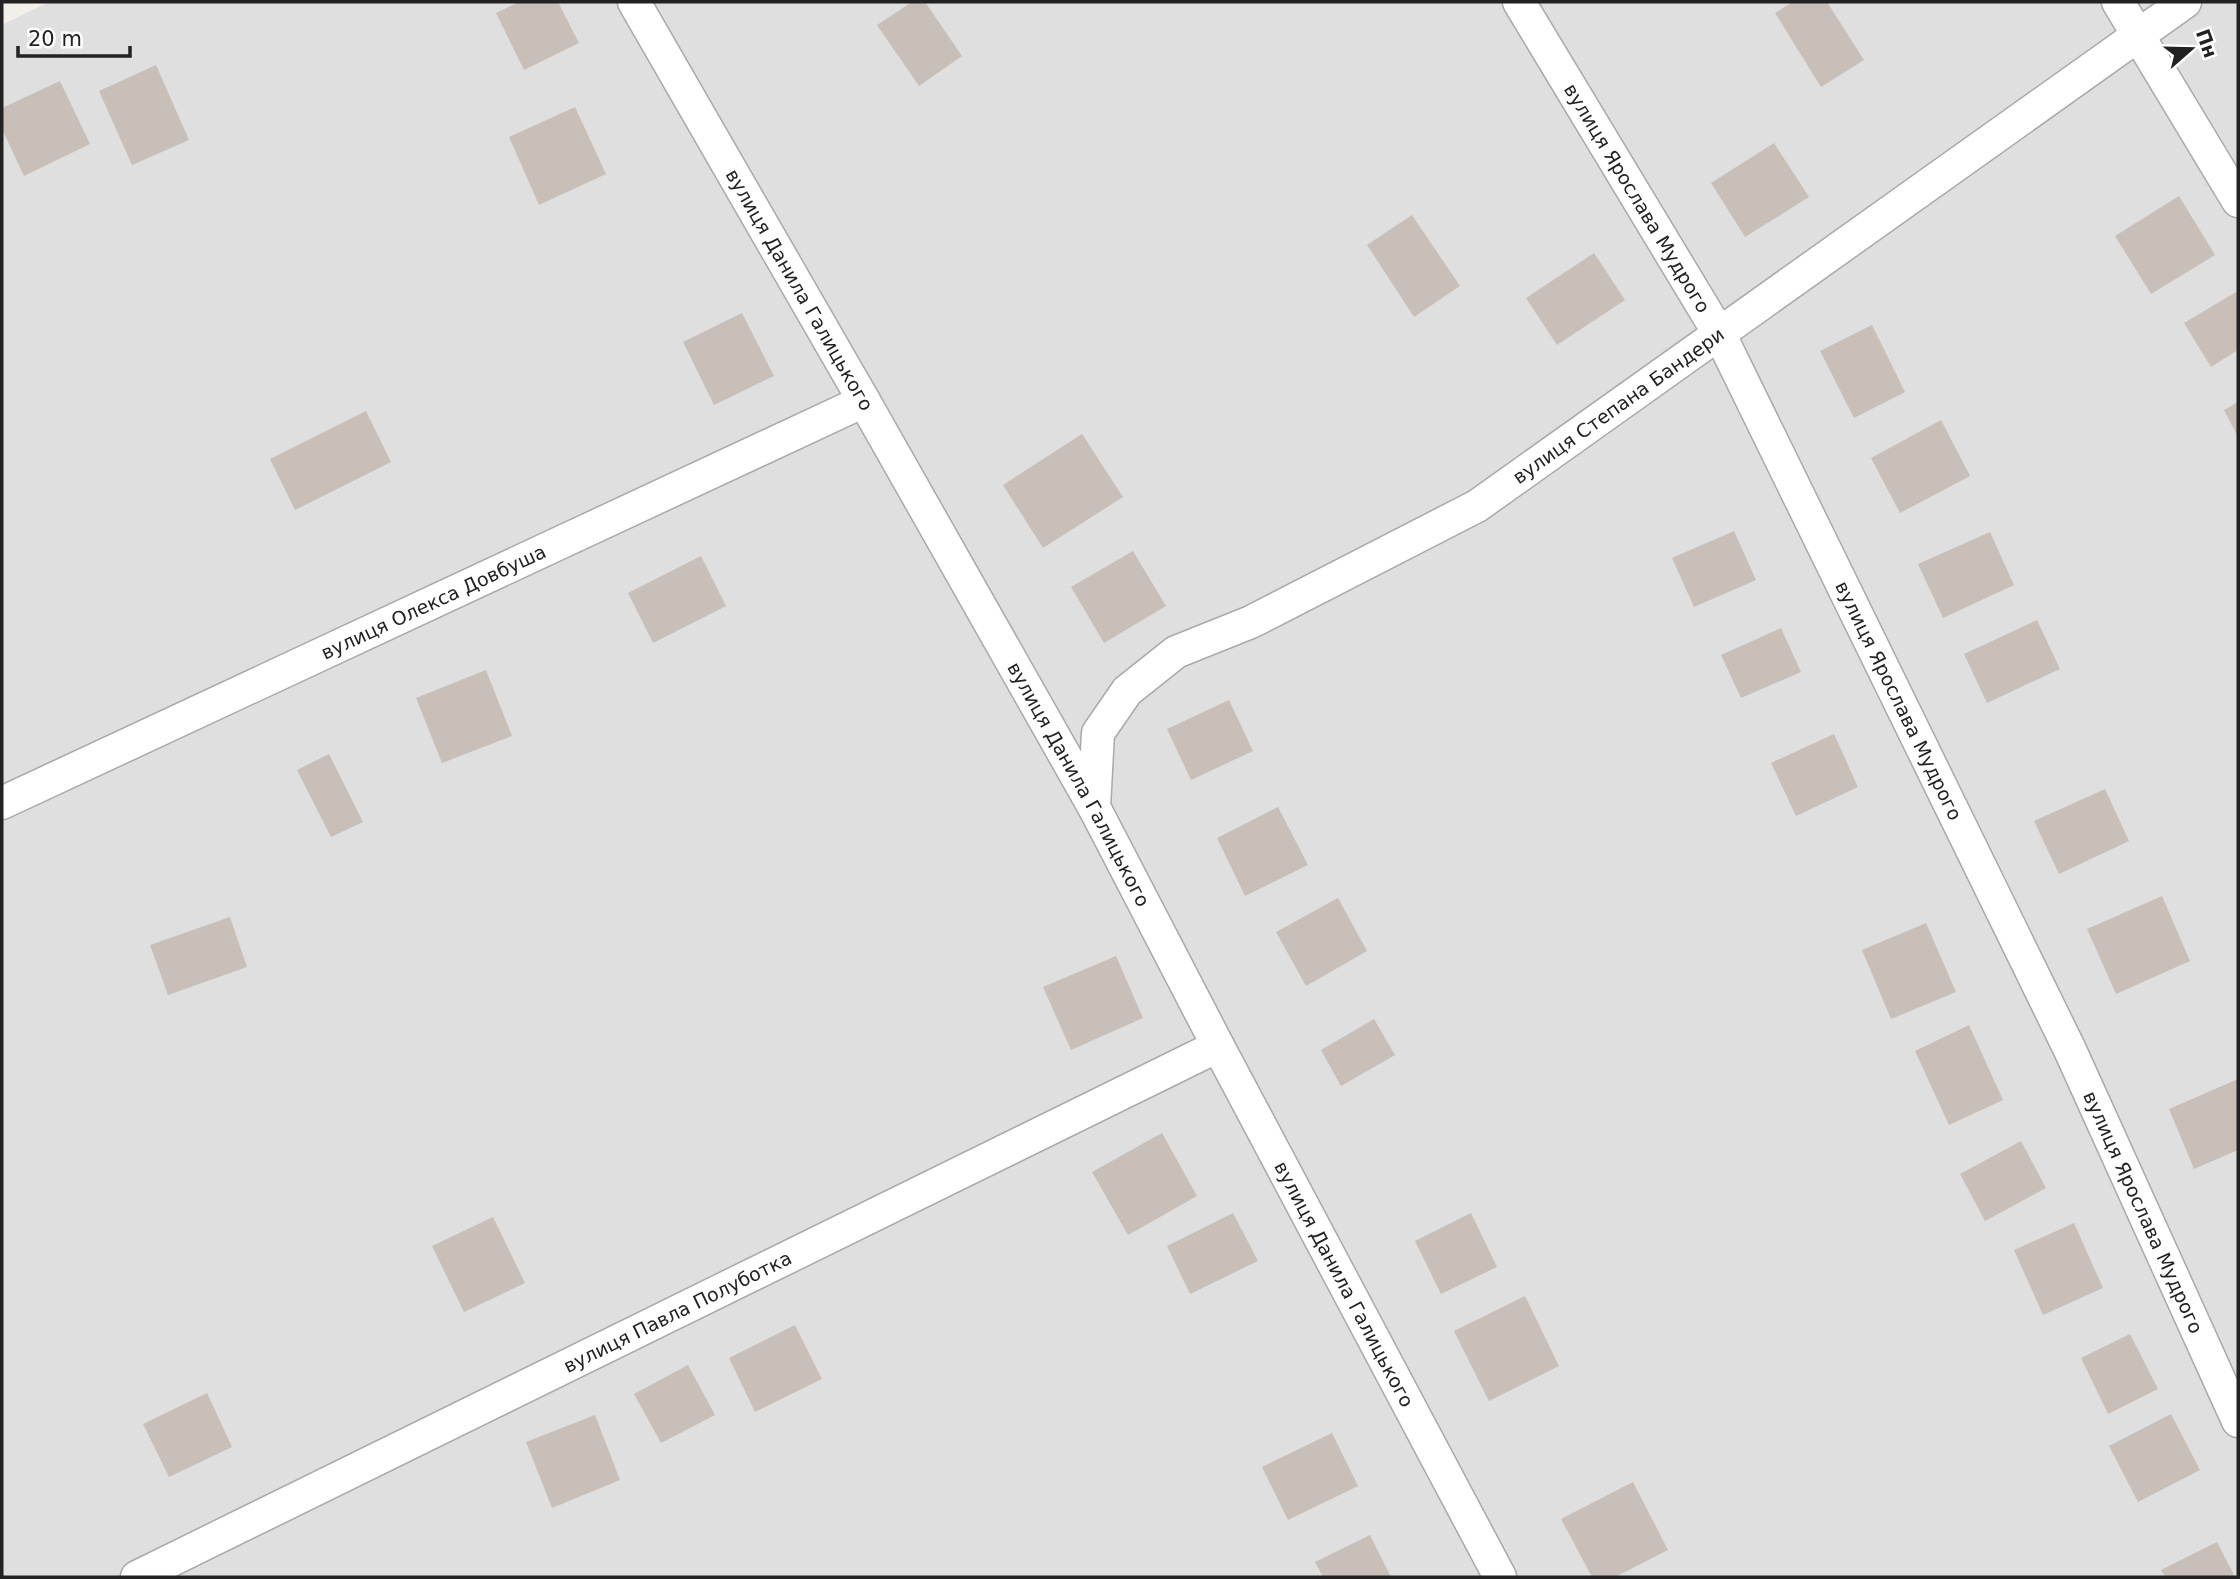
<svg xmlns="http://www.w3.org/2000/svg" width="2240" height="1579" font-family="'DejaVu Sans',sans-serif">
  <style>
    .residential { fill: #e0dfdf }
    .building { fill: #c7bfb8 }
    .lines { fill: none; stroke-linecap: round; stroke-linejoin: round }
    .street-casing { stroke: #a9a9a9; stroke-width: 35 }
    .street { stroke: #fff; stroke-width: 32 }
    .labels { text-anchor: middle; dominant-baseline: central; stroke-width: 6; stroke-linejoin: round; paint-order: stroke }
    .street-label { font-size: 19px; fill: #222; stroke: #fff }
  </style>
  <rect width="100%" height="100%" fill="#f2efe9"/>
  <polygon class="residential" points="49,2 2238,2 2238,1577 2,1577 2,25"/>
  <g class="building">
    <polygon points="519,2 558,2 579,43 524,70 496,13"/>
    <polygon points="912,2 925,2 962,56 919,86 877,25"/>
    <polygon points="1793,2 1827,2 1864,60 1821,87 1775,13"/>
    <polygon points="156,65 189,140 132,165 99,91"/>
    <polygon points="60,81 90,144 24,176 2,129 2,108"/>
    <polygon points="575,107 606,174 539,205 509,137"/>
    <polygon points="1774,143 1809,197 1745,237 1711,183"/>
    <polygon points="2179,196 2215,255 2151,294 2115,236"/>
    <polygon points="1412,215 1460,286 1414,317 1367,245"/>
    <polygon points="1594,253 1625,300 1557,345 1526,298"/>
    <polygon points="2236,292 2238,296 2238,350 2211,367 2184,323"/>
    <polygon points="742,313 774,376 714,405 683,342"/>
    <polygon points="1872,325 1905,392 1854,418 1820,351"/>
    <polygon points="2238,402 2238,437 2224,410"/>
    <polygon points="366,411 391,462 295,510 270,459"/>
    <polygon points="1941,420 1970,476 1900,513 1871,458"/>
    <polygon points="1082,434 1123,497 1043,548 1003,485"/>
    <polygon points="1734,531 1756,580 1694,607 1672,558"/>
    <polygon points="1990,532 2014,585 1943,618 1918,564"/>
    <polygon points="1133,551 1166,606 1104,643 1071,587"/>
    <polygon points="701,556 726,606 653,643 628,593"/>
    <polygon points="2037,620 2060,669 1987,703 1964,654"/>
    <polygon points="1781,628 1801,672 1741,698 1721,655"/>
    <polygon points="486,670 512,736 442,763 416,698"/>
    <polygon points="1229,700 1253,751 1191,780 1167,729"/>
    <polygon points="1834,734 1858,787 1796,816 1771,763"/>
    <polygon points="329,754 363,822 331,837 297,770"/>
    <polygon points="2105,789 2129,841 2059,874 2034,821"/>
    <polygon points="1278,807 1308,865 1245,896 1217,838"/>
    <polygon points="2162,896 2190,961 2116,994 2087,929"/>
    <polygon points="1338,898 1367,951 1306,986 1276,932"/>
    <polygon points="230,917 247,967 168,995 150,945"/>
    <polygon points="1926,923 1956,992 1891,1019 1862,950"/>
    <polygon points="1116,956 1143,1018 1071,1050 1043,987"/>
    <polygon points="1374,1019 1395,1055 1341,1086 1321,1050"/>
    <polygon points="1969,1025 2003,1100 1949,1125 1915,1051"/>
    <polygon points="2238,1079 2238,1150 2194,1169 2169,1109"/>
    <polygon points="1162,1133 1197,1196 1128,1235 1092,1172"/>
    <polygon points="2021,1141 2046,1188 1985,1221 1960,1174"/>
    <polygon points="1233,1213 1258,1261 1190,1294 1167,1246"/>
    <polygon points="1471,1213 1497,1267 1441,1294 1415,1241"/>
    <polygon points="493,1217 525,1283 464,1312 432,1246"/>
    <polygon points="2074,1223 2103,1288 2043,1315 2014,1250"/>
    <polygon points="1525,1296 1559,1366 1489,1401 1454,1331"/>
    <polygon points="795,1325 822,1379 755,1412 729,1358"/>
    <polygon points="2130,1334 2158,1389 2108,1414 2081,1358"/>
    <polygon points="688,1365 715,1415 661,1443 634,1394"/>
    <polygon points="207,1393 232,1447 169,1477 143,1424"/>
    <polygon points="2171,1414 2200,1470 2138,1502 2109,1446"/>
    <polygon points="595,1415 620,1480 552,1508 526,1442"/>
    <polygon points="1332,1433 1358,1486 1288,1520 1262,1467"/>
    <polygon points="1633,1482 1668,1550 1615,1577 1592,1577 1561,1519"/>
    <polygon points="1370,1535 1391,1577 1323,1577 1315,1562"/>
    <polygon points="2217,1542 2235,1577 2165,1577 2161,1570"/>
  </g>
  <g class="lines">
    <g class="street-casing">
      <g id="street">
        <path id="s1" d="M634,2L864,401L1094,807L1218,1046L1500,1577"/>
        <path id="s2" d="M1519,2L1720,335L2070,1050L2238,1421"/>
        <polyline points="2118,2 2238,201"/>
        <path id="s3" d="M2,803L864,401"/>
        <path id="s4" d="M1094,807L1098,733L1127,691L1176,652L1251,622L1477,506L2185,2"/>
        <path id="s5" d="M137,1577L1218,1046"/>
      </g>
    </g>
    <use href="#street" class="street"/>
  </g>
  <g class="labels">
    <g class="street-label">
      <text stroke="none"><textPath href="#s2" startOffset="229">вулиця Ярослава Мудрого</textPath></text>
      <text stroke="none"><textPath href="#s1" startOffset="332">вулиця Данила Галицького</textPath></text>
      <text stroke="none"><textPath href="#s4" startOffset="696">вулиця Степана Бандери</textPath></text>
      <text stroke="none"><textPath href="#s3" startOffset="476">вулиця Олекса Довбуша</textPath></text>
      <text stroke="none"><textPath href="#s2" startOffset="796">вулиця Ярослава Мудрого</textPath></text>
      <text stroke="none"><textPath href="#s1" startOffset="900">вулиця Данила Галицького</textPath></text>
      <text stroke="none"><textPath href="#s2" startOffset="1363">вулиця Ярослава Мудрого</textPath></text>
      <text stroke="none"><textPath href="#s1" startOffset="1466">вулиця Данила Галицького</textPath></text>
      <text stroke="none"><textPath href="#s5" startOffset="602">вулиця Павла Полуботка</textPath></text>
    </g>
  </g>
  <rect width="2240" height="1579" fill="none" stroke="#222222" stroke-width="7"/>
  <g transform="translate(2191 49) rotate(70)" stroke="#ffffff" stroke-width="5" paint-order="stroke">
  <path d="M0-5L12 26L0 18L-12 26Z" fill="#222222"/>
  <text y="-10" font-size="19" font-weight="bold" text-anchor="middle" fill="#222222">Пн</text>
  </g>
  <path d="M18 46v10h112v-10" fill="none" stroke="#222222" stroke-width="3.5"/>
  <text x="28" y="46" font-size="21" fill="#222222" stroke="#ffffff" stroke-width="5" paint-order="stroke">20 m</text>
</svg>
